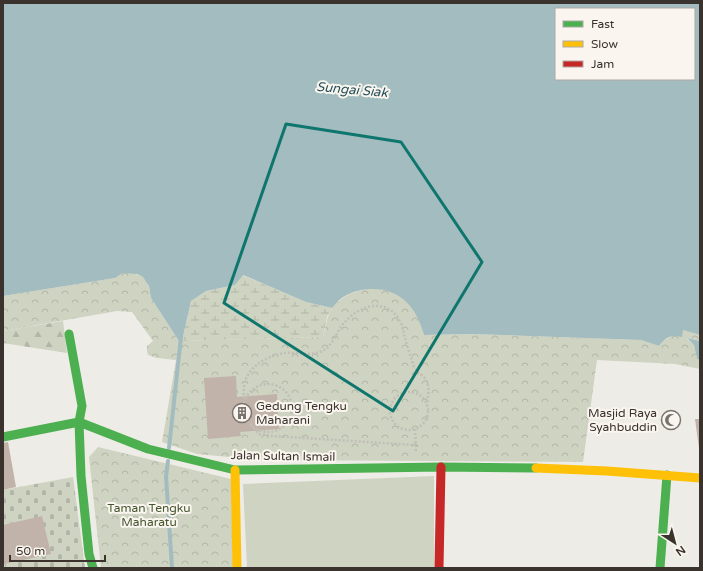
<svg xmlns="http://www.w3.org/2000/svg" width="703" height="571" font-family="'Varela Round',sans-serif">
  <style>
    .forest { fill: url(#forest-firs) }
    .wetland { fill: url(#wetland-marsh) }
    .cemetery { fill: url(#cemetery-stones) }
    .park { fill: url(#park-crowns) }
    .pitch { fill: #ced4c1 }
    .water { fill: #a3bcbf; fill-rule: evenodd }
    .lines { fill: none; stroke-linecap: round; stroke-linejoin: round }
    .stream { stroke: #a3bcbf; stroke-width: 4 }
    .building { fill: #c1b3a9 }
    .path { stroke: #c1bdb7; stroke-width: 2.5; stroke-dasharray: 2 2; stroke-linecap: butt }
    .fast { stroke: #4caf50; stroke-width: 9 }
    .slow { stroke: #ffc107; stroke-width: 9 }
    .jam { stroke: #c62828; stroke-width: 9 }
    .marked { fill: none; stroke: #0f766e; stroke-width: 3; stroke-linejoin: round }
    .labels { text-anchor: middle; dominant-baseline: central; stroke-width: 4; stroke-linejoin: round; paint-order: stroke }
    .poi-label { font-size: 12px; fill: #3a322c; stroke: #faf6ef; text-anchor: start }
    .street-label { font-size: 12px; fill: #3a322c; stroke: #faf6ef }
    .park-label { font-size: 12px; fill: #455731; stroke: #faf6ef }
    .water-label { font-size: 13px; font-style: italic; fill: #244f59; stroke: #faf6ef }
  </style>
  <defs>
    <pattern id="forest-firs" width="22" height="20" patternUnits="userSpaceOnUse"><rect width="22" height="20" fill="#ced4c1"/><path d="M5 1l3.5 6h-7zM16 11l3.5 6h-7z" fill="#b2b6a6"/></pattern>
    <pattern id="wetland-marsh" width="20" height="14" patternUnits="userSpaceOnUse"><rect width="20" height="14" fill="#ced4c1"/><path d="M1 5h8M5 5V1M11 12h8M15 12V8" fill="none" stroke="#b2b6a6"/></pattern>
    <pattern id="cemetery-stones" width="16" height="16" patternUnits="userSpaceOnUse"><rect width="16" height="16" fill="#ced4c1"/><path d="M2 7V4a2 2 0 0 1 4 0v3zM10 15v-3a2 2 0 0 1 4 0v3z" fill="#b2b6a6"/></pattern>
    <pattern id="park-crowns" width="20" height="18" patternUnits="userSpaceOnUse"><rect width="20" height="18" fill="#ced4c1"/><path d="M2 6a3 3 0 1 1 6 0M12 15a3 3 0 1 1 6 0" fill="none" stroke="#b2b6a6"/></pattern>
  </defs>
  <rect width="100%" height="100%" fill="#eeece6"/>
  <polygon class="forest" points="63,321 67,353 3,343 3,331"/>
  <polygon class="wetland" points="242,275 306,302 332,308 327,317 323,337 182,341 191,301 206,291 235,285"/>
  <polygon class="cemetery" points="73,477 85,568 5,568 3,558 3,490"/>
  <g class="park">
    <path d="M131,272L143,277L147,281L149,286L151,298L179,341L323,337C326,327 326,318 331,310C344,289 379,282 400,296C413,305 419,320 424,335L472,334L641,340L659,346C666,337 673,336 683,330L700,335V341L688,338L687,339L694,345L697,359L700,360V369L675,364L597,360L583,462L262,460L197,454L162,442L176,360L157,358L148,355L147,351V346L153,341L132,312L117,311L3,331V296L115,278L123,273Z"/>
    <polygon points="98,447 231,479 233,568 101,568 89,457"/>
  </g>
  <polygon class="pitch" points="434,476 434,568 247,568 243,484"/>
  <g class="water">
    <path d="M3,3H700V335L683,330L682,337C670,334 666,337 659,346L641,340L472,334L424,335C416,308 402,289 372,289C363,289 354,291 345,296C340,298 336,304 332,308L306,302L243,275L235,285L206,291L191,301L182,341H179L151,298L149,286L143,277L137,274L123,273L115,278L3,296ZM556,9H694V79H556Z"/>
    <polygon points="687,338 700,341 700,360 697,359 694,345"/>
  </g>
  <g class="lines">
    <g class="stream">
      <polyline points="169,448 181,337"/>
      <polyline points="168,461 166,476 172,568"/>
    </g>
  </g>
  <g class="building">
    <polygon points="236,376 237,397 277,394 279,429 240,432 241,436 208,439 204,378"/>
    <polygon points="695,419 700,419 700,448 699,448"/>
    <polygon points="8,442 16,487 3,490 3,443"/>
    <polygon points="42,516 51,554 4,564 3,558 3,525"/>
  </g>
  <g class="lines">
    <g class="path">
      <circle cx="268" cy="408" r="24"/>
      <circle cx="409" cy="411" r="19"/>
      <path d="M244,403C244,397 243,388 245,382C249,366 269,355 285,353C298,352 312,357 324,350C335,343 337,329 346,321C362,303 389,298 401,323C404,328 403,333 405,338C407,347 411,357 414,367C416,371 419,373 423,376C431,384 428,394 427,404"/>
      <polyline points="251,425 259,434 272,436 416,445"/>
      <polyline points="415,429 416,452"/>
    </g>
    <g class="fast">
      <polyline points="69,334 82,406 79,422 81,476 89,554 93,568"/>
      <polyline points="3,437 79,422 148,449 235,470 441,467 536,468"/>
      <polyline points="660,568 667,475"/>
    </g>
    <g class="slow">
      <polyline points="536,468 607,471 700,478"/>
      <polyline points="235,470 237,568"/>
    </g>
    <polyline class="jam" points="439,568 441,467"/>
  </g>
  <path class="marked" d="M286,124L401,142L482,262L393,411L224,303Z"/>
  <defs>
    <g id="building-ring" transform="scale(1)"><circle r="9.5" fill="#faf6ef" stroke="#79736d" stroke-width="1.5"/><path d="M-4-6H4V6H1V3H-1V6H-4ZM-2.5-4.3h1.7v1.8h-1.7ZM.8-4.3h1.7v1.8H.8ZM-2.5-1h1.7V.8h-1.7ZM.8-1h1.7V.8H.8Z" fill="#79736d"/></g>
    <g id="mosque-ring" transform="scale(1)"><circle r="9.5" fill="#faf6ef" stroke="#79736d" stroke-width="1.5"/><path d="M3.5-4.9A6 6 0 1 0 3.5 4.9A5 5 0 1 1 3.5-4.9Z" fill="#79736d"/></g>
  </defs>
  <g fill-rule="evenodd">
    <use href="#building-ring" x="242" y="413"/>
    <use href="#mosque-ring" x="671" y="420"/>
  </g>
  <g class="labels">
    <g class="poi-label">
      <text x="256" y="406">Gedung Tengku<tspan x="256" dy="14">Maharani</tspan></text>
      <text x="657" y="413" text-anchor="end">Masjid Raya<tspan x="657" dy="14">Syahbuddin</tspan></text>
    </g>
    <g class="street-label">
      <text transform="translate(283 456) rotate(1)">Jalan Sultan Ismail</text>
    </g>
    <g class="park-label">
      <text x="149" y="508">Taman Tengku<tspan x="149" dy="14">Maharatu</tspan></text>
    </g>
    <g class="water-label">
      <text transform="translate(352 90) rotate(5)">Sungai Siak</text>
    </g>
  </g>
  <rect width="703" height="571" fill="none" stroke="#3a322c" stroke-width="8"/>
  <rect x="555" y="8" width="140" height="72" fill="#faf6ef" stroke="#ada8a1"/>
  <rect x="563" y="21" width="20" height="6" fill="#4caf50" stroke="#ada8a1"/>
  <text x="591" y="28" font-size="12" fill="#3a322c">Fast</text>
  <rect x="563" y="41" width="20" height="6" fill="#ffc107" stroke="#ada8a1"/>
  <text x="591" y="48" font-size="12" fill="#3a322c">Slow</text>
  <rect x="563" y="61" width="20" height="6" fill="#c62828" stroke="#ada8a1"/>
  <text x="591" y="68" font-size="12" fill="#3a322c">Jam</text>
  <g transform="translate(675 543) rotate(144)" stroke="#faf6ef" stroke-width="3" paint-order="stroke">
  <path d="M0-3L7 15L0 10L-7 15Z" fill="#3a322c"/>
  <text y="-6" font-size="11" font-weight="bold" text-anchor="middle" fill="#3a322c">N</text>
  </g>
  <path d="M10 555v6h95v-6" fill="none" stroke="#3a322c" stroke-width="2"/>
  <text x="16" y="555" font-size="12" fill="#3a322c" stroke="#faf6ef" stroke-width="3" paint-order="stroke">50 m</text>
</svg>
